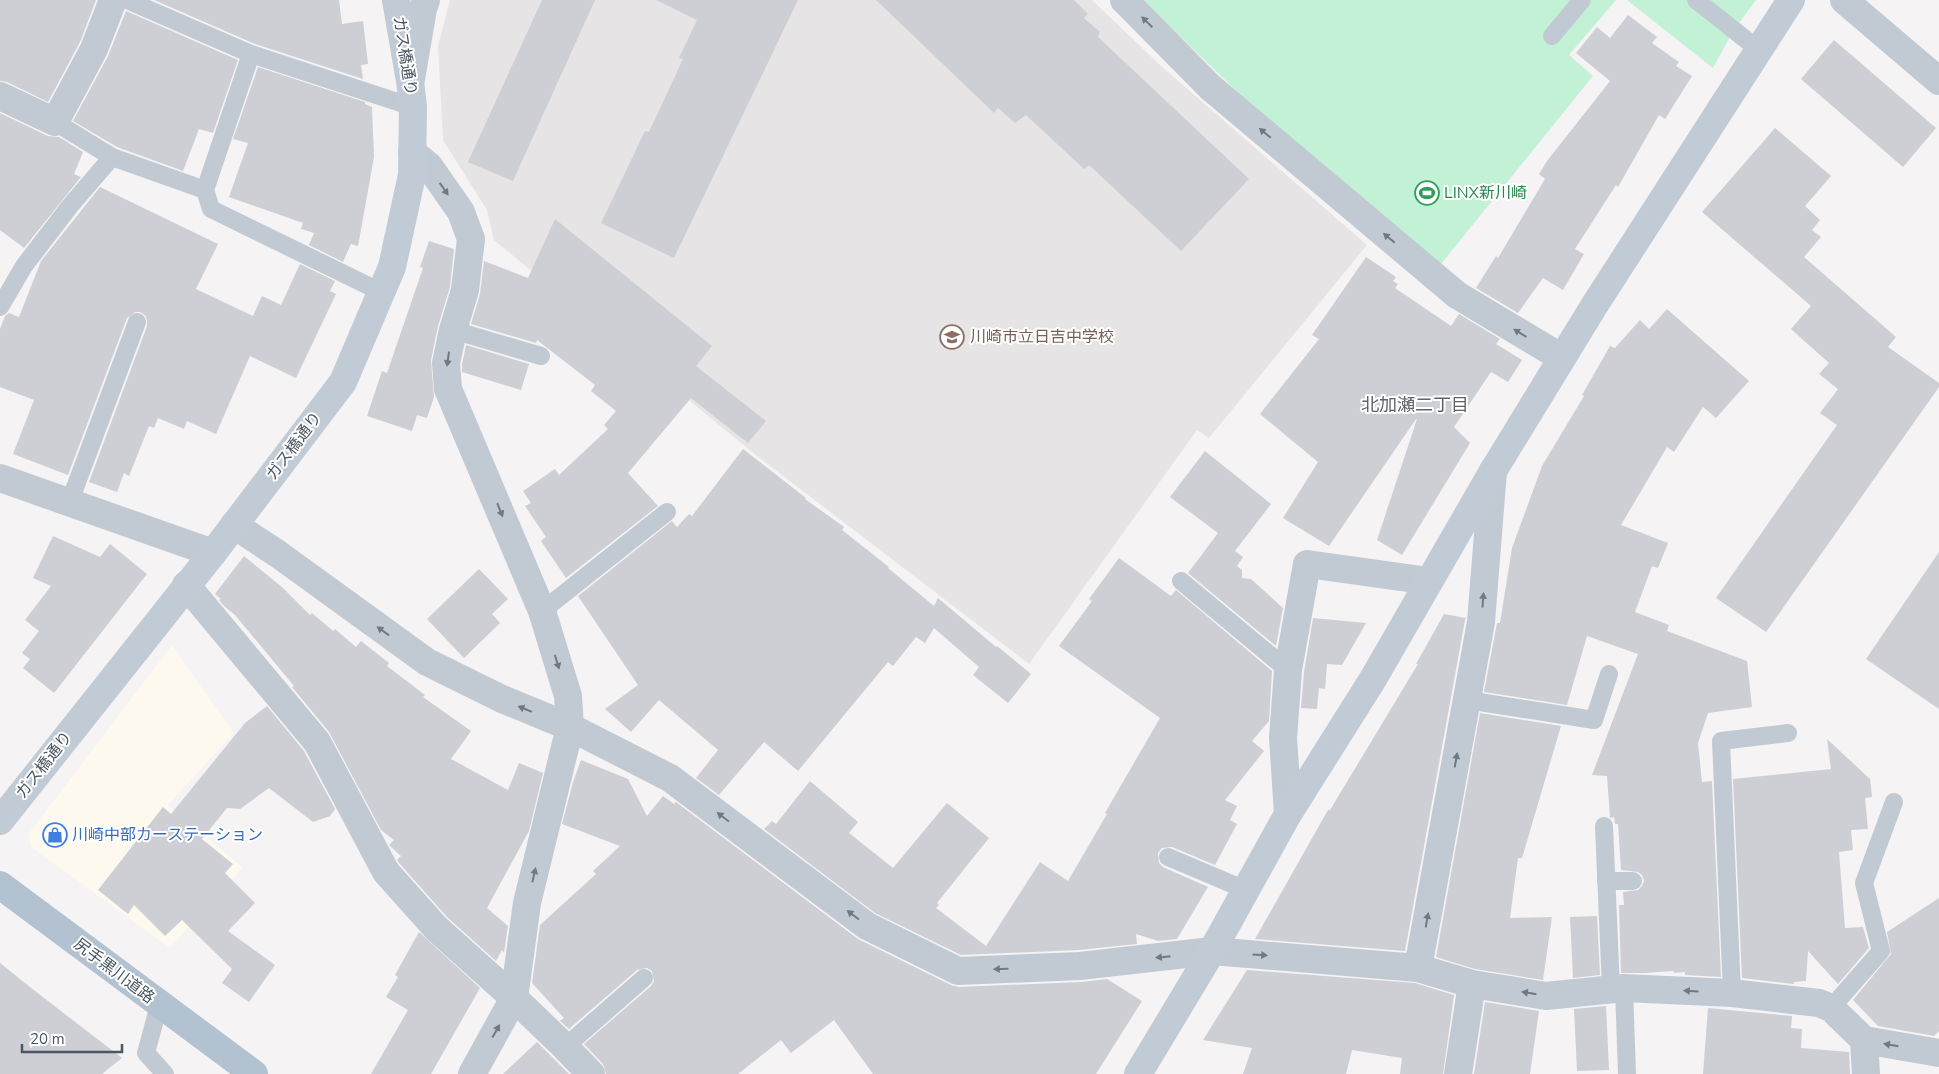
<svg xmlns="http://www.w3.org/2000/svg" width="1939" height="1074" font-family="'Nunito Sans','Noto Sans JP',sans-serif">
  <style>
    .commercial { fill: #fdf9ef }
    .education { fill: #e6e4e5 }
    .green { fill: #c3f1d5 }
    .building { fill: #cdcfd5 }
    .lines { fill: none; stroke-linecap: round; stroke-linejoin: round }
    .lane { stroke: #c1cad2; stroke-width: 18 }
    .street { stroke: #c1cad2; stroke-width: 28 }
    .secondary { stroke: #c1cbd6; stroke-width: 28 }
    .primary { stroke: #b3c2d1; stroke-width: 28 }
    .oneway { fill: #6e7983 }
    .labels { text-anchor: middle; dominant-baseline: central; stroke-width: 4; stroke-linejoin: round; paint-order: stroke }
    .street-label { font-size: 16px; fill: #4a5661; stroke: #fff }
    .leisure-label { font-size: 16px; fill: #27864d; stroke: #fff; text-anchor: start }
    .education-label { font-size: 16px; fill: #785e54; stroke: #fff; text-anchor: start }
    .shop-label { font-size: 16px; fill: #366cbe; stroke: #fff; text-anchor: start }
    .neighbourhood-label { font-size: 18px; fill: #5f6368; stroke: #fff }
  </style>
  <rect width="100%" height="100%" fill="#f5f3f3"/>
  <polygon class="commercial" points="172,645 234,733 168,805 243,868 170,948 31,847 29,833"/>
  <polygon class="education" points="450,0 1092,0 1160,65 1367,245 1209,438 1197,430 1029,664 752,452 494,240 487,210 443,140 438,46"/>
  <g class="green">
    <polygon points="1142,0 1616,0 1569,55 1593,76 1441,264 1269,122"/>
    <polygon points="1627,0 1756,0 1733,31 1713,68"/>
  </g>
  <g class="building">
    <polygon points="0,0 96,0 80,42 48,102 7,82 0,81"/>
    <polygon points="154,0 339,0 342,24 363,21 368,64 361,65 363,79 255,44"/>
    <polygon points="542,0 595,0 513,181 468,162"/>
    <polygon points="656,0 798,0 674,258 601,223 645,131 649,132 683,59 679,58 697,20"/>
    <polygon points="876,0 1074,0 1088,14 1084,18 1100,32 1098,37 1249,179 1181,251 1089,165 1084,169 1026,115 1015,123 998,108 994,113"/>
    <polygon points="126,11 238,60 213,133 199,129 183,171 117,147 73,121 108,56"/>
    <polygon points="1628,15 1657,37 1652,43 1679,62 1676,66 1692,76 1665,119 1659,115 1618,187 1616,185 1575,249 1584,254 1563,290 1543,278 1518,313 1476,288 1496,256 1498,258 1545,179 1539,174 1547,161 1610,81 1576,53 1597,27 1610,38"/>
    <polygon points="1834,40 1936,128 1903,167 1801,79"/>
    <polygon points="258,67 365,102 365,104 372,107 374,157 358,246 351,244 343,262 309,245 314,233 301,229 303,223 229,197 248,143 233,139"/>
    <polygon points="0,113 48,136 59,137 83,152 74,174 81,177 24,248 0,230"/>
    <polygon points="1775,128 1831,176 1805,206 1820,220 1812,230 1821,237 1804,257 1896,337 1888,347 1939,383 1939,387 1766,632 1716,598 1837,425 1820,413 1838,389 1819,374 1829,363 1791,329 1811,306 1702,212"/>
    <polygon points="100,187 218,244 196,289 253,316 262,296 281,305 300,264 335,281 330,291 336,294 296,378 250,356 216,434 187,421 184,429 158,418 154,428 149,426 129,476 124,473 117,492 89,482 147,326 147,320 145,315 140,312 135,312 127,318 68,475 13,454 34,400 0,387 0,329 5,316 9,313 19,317 41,261"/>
    <polygon points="555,219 712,346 696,366 766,421 748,443 691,398 628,473 658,506 566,578 541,541 546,537 525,506 531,503 523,491 555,469 559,475 608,429 604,425 616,411 591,391 595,385 537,340 536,343 471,324 480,294 484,261 528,278"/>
    <polygon points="429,241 454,249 450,287 438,326 431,360 434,397 427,418 417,415 412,431 367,416 382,371 387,373 423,268 420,267"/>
    <polygon points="1366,257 1396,277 1393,281 1398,284 1395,288 1451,326 1459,314 1500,339 1496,344 1522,360 1508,382 1491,372 1454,427 1470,443 1402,555 1377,540 1417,419 1416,419 1329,546 1283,518 1318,462 1260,414 1319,339 1312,335"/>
    <polygon points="1667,309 1749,381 1716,418 1703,407 1674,452 1667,447 1621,525 1668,543 1658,568 1652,566 1635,612 1669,625 1667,631 1747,661 1752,707 1708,713 1698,743 1702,782 1712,781 1721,977 1685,975 1685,972 1674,973 1674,971 1645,973 1621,973 1619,905 1624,905 1623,892 1638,890 1642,886 1644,881 1642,875 1638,872 1621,870 1618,824 1615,824 1614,817 1610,818 1607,776 1592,775 1638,654 1587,636 1567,705 1484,692 1497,623 1500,623 1512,548 1542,466 1584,396 1582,395 1610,346 1615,348 1640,320 1649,329"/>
    <polygon points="466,345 529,364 521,390 462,372 462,364"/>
    <polygon points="743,449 806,498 805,499 844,527 842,530 889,567 888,568 934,606 938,598 996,647 997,646 1031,674 1008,703 973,675 979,667 934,628 925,643 916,637 893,666 888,662 798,771 764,742 719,795 696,778 718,750 659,700 631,732 605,709 638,685 578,596 672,521 677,527 689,514 692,516"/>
    <polygon points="1205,451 1271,504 1235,551 1243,557 1237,566 1242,570 1242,578 1251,579 1283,608 1276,646 1188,573 1218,533 1170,497"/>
    <polygon points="53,536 100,557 110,544 147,574 54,693 23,668 30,659 22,653 39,631 25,620 51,586 33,578"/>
    <polygon points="1939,552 1939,709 1866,659"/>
    <polygon points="244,556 283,588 310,615 312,613 333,631 335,629 356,647 361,641 389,663 387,666 425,695 423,697 471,731 451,759 508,790 519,763 543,773 529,831 487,908 508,926 504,953 502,950 496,961 447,917 399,863 397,860 401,856 389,845 394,840 381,830 329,732 292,687 294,686 235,615 223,605 219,600 221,599 215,594"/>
    <polygon points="1119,558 1171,596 1176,590 1272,671 1269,721 1252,741 1264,751 1225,800 1237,806 1230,820 1237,824 1215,865 1172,847 1162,848 1158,853 1159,863 1163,867 1208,887 1177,939 1158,941 1136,934 1137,944 1079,950 961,955 875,913 764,829 772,821 776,824 810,781 858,822 849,833 893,868 947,803 989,838 937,903 939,905 936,908 986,946 1040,862 1068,881 1107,814 1105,813 1160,718 1059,646 1092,601 1089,599"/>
    <polygon points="479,569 508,599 492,614 500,623 464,658 427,619"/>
    <polygon points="1444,614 1466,618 1465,620 1405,951 1255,939 1328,810 1330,810 1418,664 1416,664"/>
    <polygon points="1313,618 1366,623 1342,665 1327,664 1325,689 1319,688 1317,709 1301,708 1304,672"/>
    <polygon points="267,706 304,751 335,809 330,816 313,822 269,788 240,809 227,808 202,839 233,864 225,873 255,903 228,931 275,965 249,1002 222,983 232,969 182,920 165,936 134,905 128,914 98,890 163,807 171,814 245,723"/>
    <polygon points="1480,713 1561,726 1522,858 1518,858 1510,918 1552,917 1543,980 1475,969 1436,957"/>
    <polygon points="1827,739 1870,779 1872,797 1865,798 1868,829 1851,830 1853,850 1839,852 1845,928 1863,927 1869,948 1838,984 1808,951 1806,981 1794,982 1794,984 1742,978 1733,779 1831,769"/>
    <polygon points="581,760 628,779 647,816 663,796 674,804 676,802 858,939 951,985 959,987 1081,982 1107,979 1142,1001 1096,1074 873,1074 834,1020 791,1053 781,1040 738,1074 606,1074 603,1064 584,1044 651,986 654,981 652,971 647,968 637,970 569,1029 560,1021 564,1018 532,983 540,925 596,874 593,871 620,846 562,824 573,782"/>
    <polygon points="1939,898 1939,1031 1934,1036 1878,1026 1853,1000 1891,954 1887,932"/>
    <polygon points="1597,916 1600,975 1573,978 1570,917"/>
    <polygon points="419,932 480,988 431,1074 371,1074 408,1010 386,997 398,977 395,975"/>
    <polygon points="0,963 35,991 122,1058 102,1074 0,1074"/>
    <polygon points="1247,970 1415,983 1454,995 1443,1074 1400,1074 1402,1058 1352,1050 1346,1074 1243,1074 1252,1048 1203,1040"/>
    <polygon points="1485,1002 1539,1011 1530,1074 1474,1074"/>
    <polygon points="1606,1006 1609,1070 1577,1071 1574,1009"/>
    <polygon points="1708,1008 1792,1016 1791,1028 1802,1029 1801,1048 1849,1052 1850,1074 1703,1074"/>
    <polygon points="537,1042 569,1074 503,1074"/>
  </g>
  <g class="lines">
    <g class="lane">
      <polyline points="127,0 251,54 413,107"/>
      <polyline points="1696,0 1759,50"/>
      <polyline points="1552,36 1582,0"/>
      <polyline points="55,122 112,157 205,190 251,54"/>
      <polyline points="205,190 211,209 381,292"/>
      <polyline points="0,307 24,266 70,206 112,157"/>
      <polyline points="453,330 541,356"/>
      <polyline points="70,501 137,322"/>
      <polyline points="1181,581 1288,670"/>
      <polyline points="542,611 667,512"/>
      <polyline points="1467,700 1594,720 1609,674"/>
      <polyline points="1604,826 1611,989"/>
      <polyline points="1168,857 1246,890"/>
      <polyline points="1606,881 1633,881"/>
      <polyline points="1624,988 1627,1074"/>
      <polyline points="1732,993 1721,741 1788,733"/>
      <polyline points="159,1005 146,1053 165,1074"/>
      <polyline points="1831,1008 1881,951 1864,883 1894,802"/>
      <polyline points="565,1047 644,978"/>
    </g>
    <g class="street">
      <polyline points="1124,0 1210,87 1457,295 1562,358"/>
      <polyline points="1844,0 1939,81"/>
      <polyline points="411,79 423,9 426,0"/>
      <polyline points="0,96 55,122 94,49 113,0"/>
      <polyline points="412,152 429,166 461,212 471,239 465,290 453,330 446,363 448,389 542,611 568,696 570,727 527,903 514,998 472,1074"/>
      <polyline points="0,478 213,553"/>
      <polyline points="234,525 278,554 427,662 502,699 570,727 670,778 867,926 958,971 1080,966 1212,951 1418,968 1472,984 1546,996 1624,988 1732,993 1819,1003 1831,1008 1864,1040 1939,1053"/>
      <polyline points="186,585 317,742 386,872 436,928 514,998 565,1047 591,1074"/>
      <polyline points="1288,814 1283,738 1288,670 1307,564 1429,581"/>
      <polyline points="1418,968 1481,622 1493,471"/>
      <polyline points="1864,1040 1866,1074"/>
      <polyline points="1458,1074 1472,984"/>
    </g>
    <g class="secondary">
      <polyline points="0,821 213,553 343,382 392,267 412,175 413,107 410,81 396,0"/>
      <polyline points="1138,1074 1212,951 1288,814 1373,679 1493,471 1594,306 1791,0"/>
    </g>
    <polyline class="primary" points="0,885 254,1074"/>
  </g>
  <defs><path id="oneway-solid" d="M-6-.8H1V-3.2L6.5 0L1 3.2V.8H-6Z" transform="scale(1.25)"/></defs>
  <g class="oneway">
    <use href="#oneway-solid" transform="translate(1147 22) rotate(-136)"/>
    <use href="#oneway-solid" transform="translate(1265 133) rotate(-140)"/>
    <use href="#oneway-solid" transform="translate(444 189) rotate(55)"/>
    <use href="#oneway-solid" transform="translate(1389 238) rotate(-140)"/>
    <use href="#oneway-solid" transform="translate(1520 333) rotate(-149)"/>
    <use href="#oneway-solid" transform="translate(448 359) rotate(98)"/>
    <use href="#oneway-solid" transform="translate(500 510) rotate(68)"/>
    <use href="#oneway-solid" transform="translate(1483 600) rotate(-86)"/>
    <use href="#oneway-solid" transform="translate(383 631) rotate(-144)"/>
    <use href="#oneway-solid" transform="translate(557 662) rotate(73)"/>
    <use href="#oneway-solid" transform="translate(525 709) rotate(-158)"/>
    <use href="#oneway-solid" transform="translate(1456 760) rotate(-80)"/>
    <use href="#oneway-solid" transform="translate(723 817) rotate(-143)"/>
    <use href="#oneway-solid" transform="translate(534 875) rotate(-77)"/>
    <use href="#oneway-solid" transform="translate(853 915) rotate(-143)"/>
    <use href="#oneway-solid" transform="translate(1427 920) rotate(-80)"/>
    <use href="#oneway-solid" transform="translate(1260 955) rotate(4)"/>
    <use href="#oneway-solid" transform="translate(1163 957) rotate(174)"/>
    <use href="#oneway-solid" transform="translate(1001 969) rotate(178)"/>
    <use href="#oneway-solid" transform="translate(1691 991) rotate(-177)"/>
    <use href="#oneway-solid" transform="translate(1529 993) rotate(-171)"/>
    <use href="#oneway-solid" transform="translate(496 1031) rotate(-61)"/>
    <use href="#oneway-solid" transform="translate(1891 1045) rotate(-170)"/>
  </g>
  <defs>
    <g id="stadium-ring" transform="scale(1.25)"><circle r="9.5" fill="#fff" stroke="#2e9e5b" stroke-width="1.5"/><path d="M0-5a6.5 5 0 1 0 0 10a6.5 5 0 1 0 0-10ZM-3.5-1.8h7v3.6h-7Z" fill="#2e9e5b"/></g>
    <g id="school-ring" transform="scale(1.25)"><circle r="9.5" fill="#fff" stroke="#8d6e63" stroke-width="1.5"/><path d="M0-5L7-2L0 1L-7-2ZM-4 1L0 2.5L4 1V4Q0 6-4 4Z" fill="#8d6e63"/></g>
    <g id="shop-ring" transform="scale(1.25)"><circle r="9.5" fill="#fff" stroke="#3f7fe0" stroke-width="1.5"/><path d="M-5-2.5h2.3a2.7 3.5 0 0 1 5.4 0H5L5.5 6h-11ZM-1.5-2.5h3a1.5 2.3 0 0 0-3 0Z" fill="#3f7fe0"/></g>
  </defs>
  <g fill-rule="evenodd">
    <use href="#stadium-ring" x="1427" y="193"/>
    <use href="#school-ring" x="952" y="337"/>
    <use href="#shop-ring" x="55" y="835"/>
  </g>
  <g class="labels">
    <g class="street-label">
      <text transform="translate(405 56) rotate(81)">ガス橋通り</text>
      <text transform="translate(294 446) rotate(-53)">ガス橋通り</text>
      <text transform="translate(44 765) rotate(-52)">ガス橋通り</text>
      <text transform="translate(114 971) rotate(37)">尻手黒川道路</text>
    </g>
    <g class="leisure-label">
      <text x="1444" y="193">LINX新川崎</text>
    </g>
    <g class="education-label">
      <text x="970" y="337">川崎市立日吉中学校</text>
    </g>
    <g class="shop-label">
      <text x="72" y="835">川崎中部カーステーション</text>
    </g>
    <g class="neighbourhood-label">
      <text x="1415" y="405">北加瀬二丁目</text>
    </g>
  </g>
  <path d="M22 1044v8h100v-8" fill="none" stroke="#4a5661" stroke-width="2.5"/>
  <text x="30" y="1044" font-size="15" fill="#4a5661" stroke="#ffffff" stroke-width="4" paint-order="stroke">20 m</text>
</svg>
